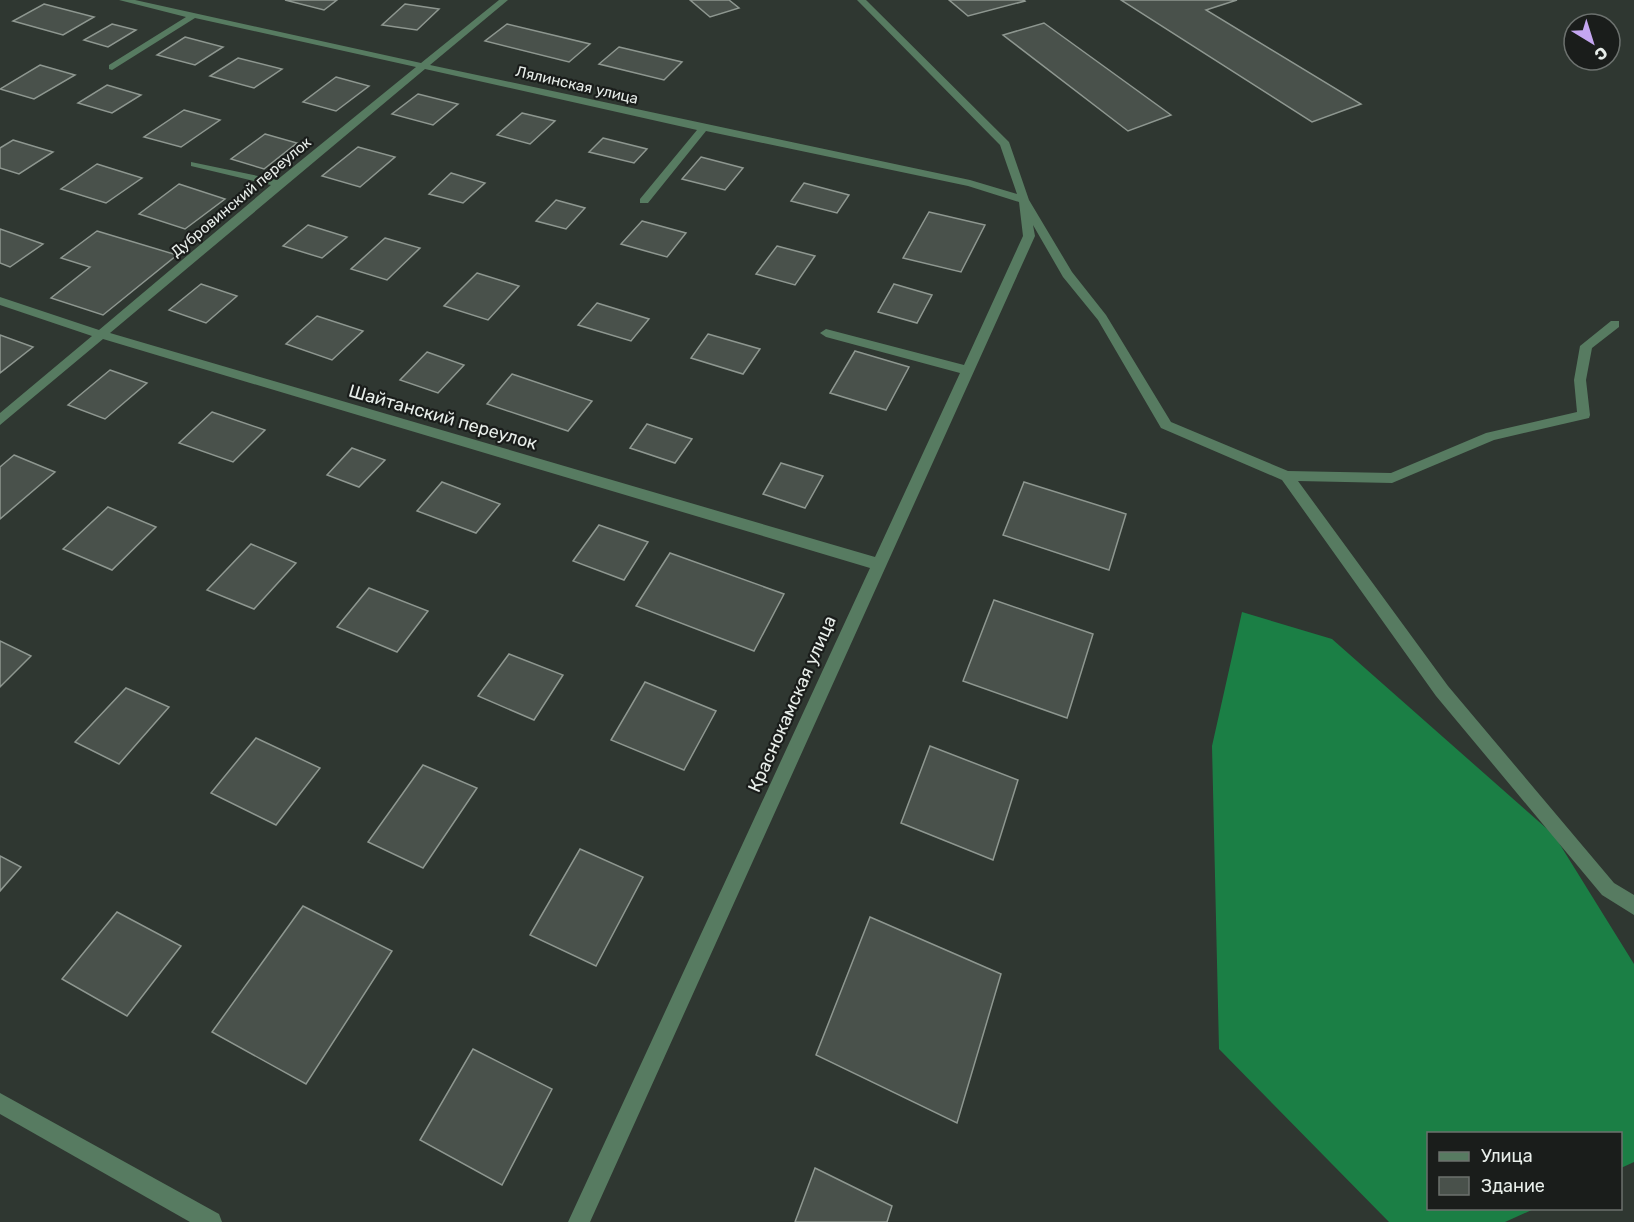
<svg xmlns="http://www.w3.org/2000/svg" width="1634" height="1222" font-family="Rubik,sans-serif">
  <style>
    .forest { fill: #1b7f45 }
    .building { fill: #49514b; stroke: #8e9790; stroke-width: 1.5 }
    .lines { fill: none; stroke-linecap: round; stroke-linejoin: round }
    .minor { fill: #577b61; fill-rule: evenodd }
    .labels { text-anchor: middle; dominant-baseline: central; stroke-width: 4.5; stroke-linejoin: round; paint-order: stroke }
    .far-street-label { font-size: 15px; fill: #e8eeea; stroke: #1a1d1b }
    .street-label { font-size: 18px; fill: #e8eeea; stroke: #1a1d1b }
  </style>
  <rect width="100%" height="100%" fill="#2f3731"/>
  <polygon class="forest" points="1242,612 1332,639 1554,835 1634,964 1634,1162 1621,1168 1620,1134 1428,1134 1428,1208 1534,1209 1505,1222 1389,1222 1219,1049 1212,746"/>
  <g class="building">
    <polygon points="285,0 337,0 324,10"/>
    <polygon points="690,0 729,0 739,8 710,17"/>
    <polygon points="949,0 1024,0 1025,1 968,16"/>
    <polygon points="1121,0 1237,0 1206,10 1361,104 1312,122"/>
    <polygon points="44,4 94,17 63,35 13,21"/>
    <polygon points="405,4 439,9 417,30 382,25"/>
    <polygon points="1044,23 1171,115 1128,131 1003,35"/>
    <polygon points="112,24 136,30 108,47 84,40"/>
    <polygon points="507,24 590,44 569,62 485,41"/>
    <polygon points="185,37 223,47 195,65 157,55"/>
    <polygon points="619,47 682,62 664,80 599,64"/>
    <polygon points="238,58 282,69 254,88 210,76"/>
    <polygon points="40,65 75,75 34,99 0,89"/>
    <polygon points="336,77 369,86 336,111 303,102"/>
    <polygon points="107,85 141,95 112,113 78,103"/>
    <polygon points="418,94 458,104 433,125 392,114"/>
    <polygon points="184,110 220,120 181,147 144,137"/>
    <polygon points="522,113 555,121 530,144 497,135"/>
    <polygon points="265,134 297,143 264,169 231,159"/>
    <polygon points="603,138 647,149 634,163 589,152"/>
    <polygon points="13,140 53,152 19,174 0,168 0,148"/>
    <polygon points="358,147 395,157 360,187 322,176"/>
    <polygon points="701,157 743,168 725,190 682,179"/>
    <polygon points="97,164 142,178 106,203 61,189"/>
    <polygon points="451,173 485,183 463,203 429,194"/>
    <polygon points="804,183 849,195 837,213 791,201"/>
    <polygon points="179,184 225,199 185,229 139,214"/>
    <polygon points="556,200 585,208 566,229 536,221"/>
    <polygon points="929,212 985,225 961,272 903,258"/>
    <polygon points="642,221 686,233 667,257 621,244"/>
    <polygon points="308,225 347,237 322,258 283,246"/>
    <polygon points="0,229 43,244 10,267 0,263"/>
    <polygon points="97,231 177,255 103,315 51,298 90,267 61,258"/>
    <polygon points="385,238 420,248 387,280 351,269"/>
    <polygon points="777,246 815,256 795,285 756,274"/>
    <polygon points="477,273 519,286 488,320 444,306"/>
    <polygon points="201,284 237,296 206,323 169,310"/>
    <polygon points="894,284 932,295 917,323 878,312"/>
    <polygon points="597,303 649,319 631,341 578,325"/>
    <polygon points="317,316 363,331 332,360 286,344"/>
    <polygon points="708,334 760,349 743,374 691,358"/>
    <polygon points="0,335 33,347 0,373"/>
    <polygon points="855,351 909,367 886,410 830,393"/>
    <polygon points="427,352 464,365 438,393 400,380"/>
    <polygon points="110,370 147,383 105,419 68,405"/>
    <polygon points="512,374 592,401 568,431 487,404"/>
    <polygon points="212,412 265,430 233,462 179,443"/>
    <polygon points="647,424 692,439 675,463 630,448"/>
    <polygon points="352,448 385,460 359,487 327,475"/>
    <polygon points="14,455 55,472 0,519 0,467"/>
    <polygon points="781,463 823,476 805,508 763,494"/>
    <polygon points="442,482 500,504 476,533 417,511"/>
    <polygon points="1024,482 1126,514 1109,570 1003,535"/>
    <polygon points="108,507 156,527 112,570 63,549"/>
    <polygon points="599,525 648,542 624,580 573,561"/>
    <polygon points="251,544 296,563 254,609 207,590"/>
    <polygon points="670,553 784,594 754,651 636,606"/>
    <polygon points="369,588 428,611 397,652 337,627"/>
    <polygon points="994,600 1093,634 1067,718 963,681"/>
    <polygon points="0,641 31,656 0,687"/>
    <polygon points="509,654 563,675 534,720 478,696"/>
    <polygon points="645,682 716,711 684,770 611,740"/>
    <polygon points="126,688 169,707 119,764 75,742"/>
    <polygon points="256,738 320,768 276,825 211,793"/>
    <polygon points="930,746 1018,780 993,860 901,823"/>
    <polygon points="423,765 477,788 423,868 368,842"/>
    <polygon points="580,849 643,877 596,966 530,935"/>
    <polygon points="0,856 21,867 0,891"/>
    <polygon points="303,906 392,951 306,1084 212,1032"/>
    <polygon points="117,912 181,946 127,1016 62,979"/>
    <polygon points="870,917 1001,974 957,1123 816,1055"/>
    <polygon points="473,1049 552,1089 502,1185 420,1140"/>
    <polygon points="815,1168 892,1206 887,1222 795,1222"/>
  </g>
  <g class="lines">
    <g class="minor">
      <path d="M119,0H135L421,63L499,0H508L430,65L970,180L1017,194L1000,145L857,0H866L1009,142L1029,200L1072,272L1106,315L1171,422L1288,471L1391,473L1486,433L1577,412L1574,380L1580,346L1611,321H1619V327L1592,348L1586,380L1590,415L1589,418L1494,440L1392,483L1298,481L1448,686L1614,883L1634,895V915L1602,895L1436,696L1282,480L1161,428L1098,320L1063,277L1033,225L1035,236L590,1222H568L870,568L103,339L0,425V413L92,336L0,305V297L99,330L271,185L191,166V162L277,180L416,67L195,18L112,70L109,69V65L186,17ZM425,69L697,130L640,199V203H648L706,131L968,186L1019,202L1023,236L964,365L826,329L820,333L826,337L960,373L875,557L110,333Z"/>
      <polygon points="0,1093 219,1214 222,1222 190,1222 0,1114"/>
    </g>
  </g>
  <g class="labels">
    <g class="far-street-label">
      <text transform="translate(577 85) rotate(13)">Лялинская улица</text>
      <text transform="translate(241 197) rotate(-40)">Дубровинский переулок</text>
    </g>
    <g class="street-label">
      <text transform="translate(443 417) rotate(16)">Шайтанский переулок</text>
      <text transform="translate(792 704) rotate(-66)">Краснокамская улица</text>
    </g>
  </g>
  <rect x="1427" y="1132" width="195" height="78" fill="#1a1d1b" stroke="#6c716e" stroke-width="1.5"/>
  <rect x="1439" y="1152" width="30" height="9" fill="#577b61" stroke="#6c716e" stroke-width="1.5"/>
  <text x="1481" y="1162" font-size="18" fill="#e8eeea">Улица</text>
  <rect x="1439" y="1177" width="30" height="18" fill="#49514b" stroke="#6c716e" stroke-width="1.5"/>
  <text x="1481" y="1192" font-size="18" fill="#e8eeea">Здание</text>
  <g transform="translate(1592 42) rotate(142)"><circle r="28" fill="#1a1d1b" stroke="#6c716e" stroke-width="1.5"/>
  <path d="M0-4.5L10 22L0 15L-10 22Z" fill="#c5a7f1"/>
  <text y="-9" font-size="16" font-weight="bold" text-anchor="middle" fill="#e8eeea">С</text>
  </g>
</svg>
